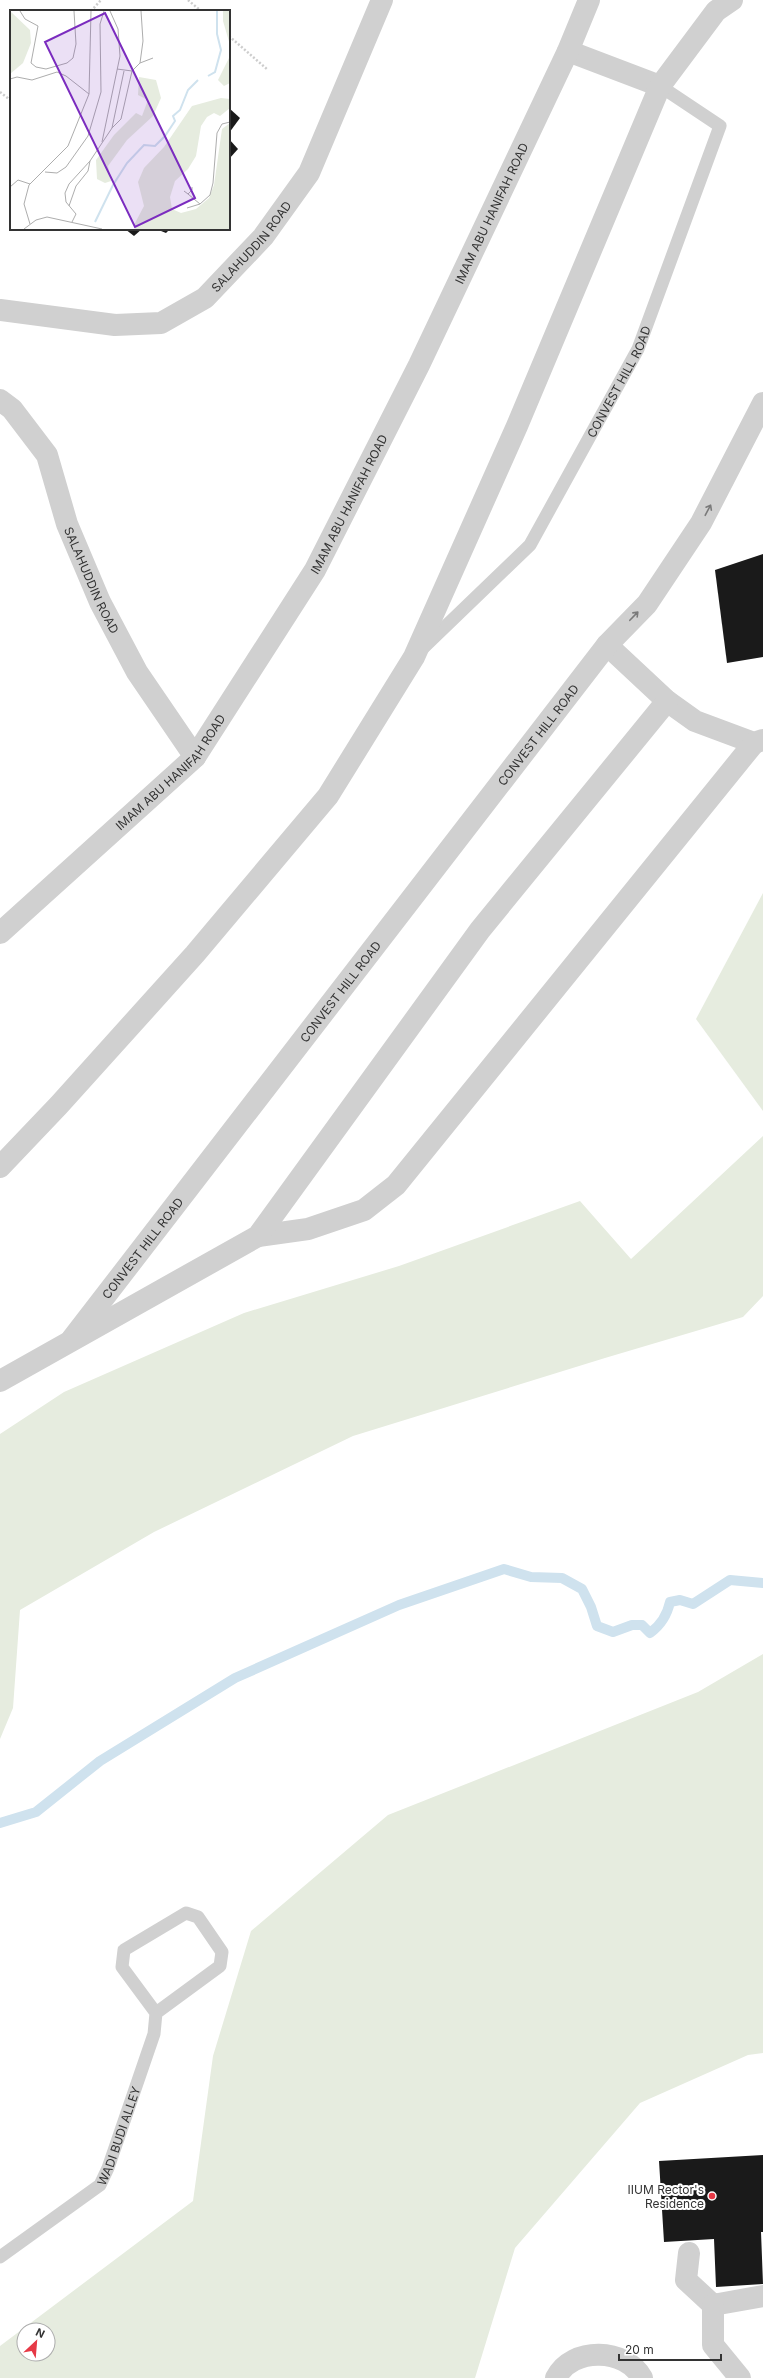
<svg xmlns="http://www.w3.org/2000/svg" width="763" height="2378" font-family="Inter,sans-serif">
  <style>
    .green { fill: #e6ecdf; fill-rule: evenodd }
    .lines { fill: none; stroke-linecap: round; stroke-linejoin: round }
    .stream { stroke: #cfe2ee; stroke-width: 10 }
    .building { fill: #1a1a1a }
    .path { stroke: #cdcdcd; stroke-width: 2.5; stroke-dasharray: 2 2; stroke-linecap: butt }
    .lane { stroke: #d0d0d0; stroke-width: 13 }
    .street { stroke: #d0d0d0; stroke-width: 22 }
    .oneway { stroke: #7a7a7a }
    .poi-dot { fill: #e63946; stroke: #fff; stroke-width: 1.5 }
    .labels { text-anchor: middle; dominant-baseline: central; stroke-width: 4; stroke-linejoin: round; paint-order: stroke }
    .street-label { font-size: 12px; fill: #333; stroke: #fff }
    .poi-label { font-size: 12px; fill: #333; stroke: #fff; text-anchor: end }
    .inset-river { fill: none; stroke: #cfe2ee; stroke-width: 2 }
    .inset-road { fill: none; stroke: #adadad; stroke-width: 1 }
    .view { fill: #7b2cbf; fill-opacity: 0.15; stroke: #7b2cbf; stroke-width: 2 }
    .inset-edge { fill: none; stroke: #333; stroke-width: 2 }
  </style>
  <rect width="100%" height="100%" fill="#fff"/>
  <g class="green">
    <polygon points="763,893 763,1111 696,1019"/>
    <polygon points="763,1136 763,1296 743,1317 605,1358 353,1436 154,1532 20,1610 13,1708 0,1739 0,1434 64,1392 244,1313 399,1266 580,1201 631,1259"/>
    <path d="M763,1654V2053L748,2055L640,2103L515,2248L475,2378H0V2346L193,2201L213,2056L251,1931L388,1815L698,1692ZM24,2330H48V2354H24Z"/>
  </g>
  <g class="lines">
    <path class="stream" d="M0,1823L36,1812L100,1761L235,1678L399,1605L504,1569L531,1577L562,1578L582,1589L591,1607L597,1626L613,1632L632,1625H642L650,1633C661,1625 667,1616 670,1602L680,1600L693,1604L730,1580L763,1583"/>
  </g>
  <g class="building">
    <polygon points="229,108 240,118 229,133"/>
    <polygon points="229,139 238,149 229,159"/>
    <polygon points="125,229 142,229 134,236"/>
    <polygon points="156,229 170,229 166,233"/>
    <polygon points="763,554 763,657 727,663 715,570"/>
    <polygon points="763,2155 763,2232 761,2232 763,2284 716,2287 714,2239 664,2242 659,2161"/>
  </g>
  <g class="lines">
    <g class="path">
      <polyline points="188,0 201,11"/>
      <polyline points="91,11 101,0"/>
      <polyline points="229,36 268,70"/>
      <polyline points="0,92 9,99 11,97"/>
    </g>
    <g class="lane">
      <path id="s1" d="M422,649L530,545L638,349L720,126L660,86"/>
      <path id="s2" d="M0,2257L100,2185L108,2168L154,2034L156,2013L122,1967L124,1950L186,1913L198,1917L222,1952L220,1966L156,2013"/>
    </g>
    <g class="street">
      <polyline points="568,51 660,86"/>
      <path id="s3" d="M0,310L115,325L161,323L205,298L263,237L309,173L382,0"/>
      <path id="s4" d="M0,400L12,409L47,455L67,524L100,602L137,672L195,757"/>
      <polyline points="607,645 667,701 695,721 754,743 763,740"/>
      <path id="s5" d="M0,933L195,757L315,570L419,365L568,51L589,0"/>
      <polyline points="0,1167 59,1105 195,954 328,796 414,657 517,426 660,86 716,11 732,0"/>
      <polyline points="258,1236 308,1229 364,1210 396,1185 754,743"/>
      <path id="s6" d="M72,1339L607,645L647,604L701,523L763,403"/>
      <polyline points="0,1381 258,1236 480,930 667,701"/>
      <polyline points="689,2253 686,2280 713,2305 763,2296"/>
      <polyline points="713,2305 713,2345 740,2378"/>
      <path d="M556,2378C572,2346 626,2348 642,2378"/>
    </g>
  </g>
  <defs><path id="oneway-shaft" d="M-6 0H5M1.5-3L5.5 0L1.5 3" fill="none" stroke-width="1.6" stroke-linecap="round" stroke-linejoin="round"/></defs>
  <g class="oneway">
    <use href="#oneway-shaft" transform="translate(708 510) rotate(-62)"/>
    <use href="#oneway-shaft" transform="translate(634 616) rotate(-46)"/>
  </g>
  <circle class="poi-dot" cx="712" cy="2196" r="4"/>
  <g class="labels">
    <g class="street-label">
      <text stroke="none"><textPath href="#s5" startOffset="883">IMAM ABU HANIFAH ROAD</textPath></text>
      <text stroke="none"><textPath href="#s3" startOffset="282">SALAHUDDIN ROAD</textPath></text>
      <text stroke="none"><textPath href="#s1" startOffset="336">CONVEST HILL ROAD</textPath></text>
      <text stroke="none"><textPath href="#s5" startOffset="559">IMAM ABU HANIFAH ROAD</textPath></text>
      <text stroke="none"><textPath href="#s4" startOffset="206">SALAHUDDIN ROAD</textPath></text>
      <text stroke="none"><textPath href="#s6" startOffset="763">CONVEST HILL ROAD</textPath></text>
      <text stroke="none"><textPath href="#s5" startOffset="235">IMAM ABU HANIFAH ROAD</textPath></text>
      <text stroke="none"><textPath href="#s6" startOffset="439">CONVEST HILL ROAD</textPath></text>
      <text stroke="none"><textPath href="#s6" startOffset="115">CONVEST HILL ROAD</textPath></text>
      <text stroke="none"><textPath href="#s2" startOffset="176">WADI BUDI ALLEY</textPath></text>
    </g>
    <g class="poi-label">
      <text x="704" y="2189">IIUM Rector's<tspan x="704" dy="14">Residence</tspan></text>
    </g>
  </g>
  <g transform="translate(10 10)">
    <rect width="220" height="220" fill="#fff"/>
    <path d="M0,1L20,20L21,33L13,53L0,64ZM213,1H220V35L213,11ZM220,46V73L214,76L208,70ZM129,67L146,70L151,88L143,106L117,130L98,156L101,171L95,173L87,169L86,150L104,125L126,103L132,106L138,90L128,85ZM211,88L220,89V98L210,106L204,103L197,107L191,116L186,146L178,159L165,171L160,187L162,199L171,203L186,199L199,188L204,175L212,119L220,113V219H125L124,215L134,196L128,172L134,158L154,137L182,96Z" fill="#e6ecdf"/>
    <path class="inset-river" d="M198,66L205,62L211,40L207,24V1M85,212L103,175L117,153L134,135L145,136L155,126L165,111L163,106L170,100L178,80L188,70"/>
    <path class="inset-road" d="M10,1L15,9L28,16L21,53L26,57L36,59L57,53L63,48L66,34L64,1M130,53L143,48M107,59L122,61L130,53L133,31L131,1M0,69L7,67L22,70L47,62L56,66L79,84M102,118L111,109L122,61M92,132L110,46L108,19L100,1M35,162L47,163L56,157L78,126L91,82L90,14L94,1M0,177L8,170L20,174M174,181L178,184L182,180V177M178,184L190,194M59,196L66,176L78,161L80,151M177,198L190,194L200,185L203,173L207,123L212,114L220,112M62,212L66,204L56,192L55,183L59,174L80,151L102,118L114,61M20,214L14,194L19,175L58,136L79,84L81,1M14,219L26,210L37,207L92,219"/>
    <path class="view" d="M95,3L185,188L125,217L35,32Z"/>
    <rect width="220" height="220" class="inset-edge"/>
  </g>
  <g transform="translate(36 2342) rotate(26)"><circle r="19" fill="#ffffff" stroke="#adadad"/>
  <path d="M0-3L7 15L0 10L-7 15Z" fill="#e63946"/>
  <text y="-6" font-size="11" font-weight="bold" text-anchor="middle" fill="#333333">N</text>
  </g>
  <path d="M619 2354v6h102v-6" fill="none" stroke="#333333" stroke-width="2"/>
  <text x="625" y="2354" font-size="12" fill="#333333" stroke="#ffffff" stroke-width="3" paint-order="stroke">20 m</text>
</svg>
